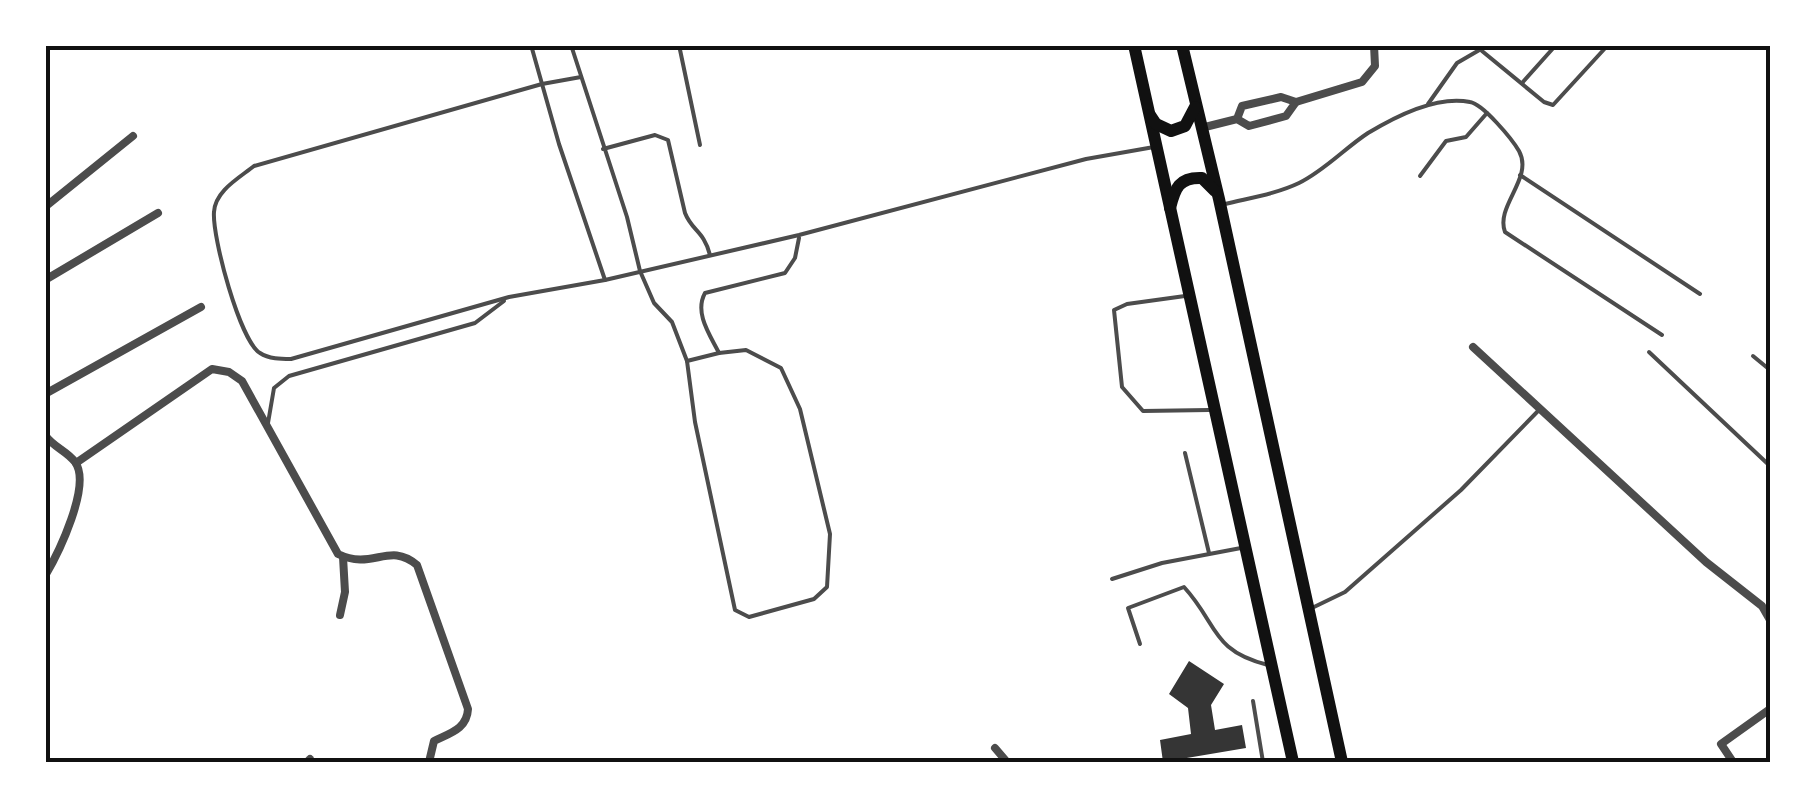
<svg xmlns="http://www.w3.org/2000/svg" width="1815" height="807" font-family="'Noto Sans',sans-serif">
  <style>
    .building { fill: #353535 }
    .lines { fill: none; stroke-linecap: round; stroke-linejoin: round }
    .service { stroke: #4c4c4c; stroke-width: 4 }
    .minor { stroke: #4c4c4c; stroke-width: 8 }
    .primary { stroke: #111; stroke-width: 12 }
    .neatline { fill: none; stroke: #111; stroke-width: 4 }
  </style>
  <rect width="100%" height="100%" fill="#fff"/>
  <polygon class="building" points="1189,661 1224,684 1211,705 1215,730 1242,725 1246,748 1163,762 1160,740 1191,734 1188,708 1169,694"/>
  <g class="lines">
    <g class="service">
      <polyline points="531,45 559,144 605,280"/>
      <path d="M571,45L627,217L640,271L654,303L672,322L687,361L695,422L735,610L749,617L814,599L827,587L830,534L800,409L781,368L746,350L719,353C710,335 694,313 705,293L785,273L795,258L799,238"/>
      <polyline points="679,45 700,145"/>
      <polyline points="1482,51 1544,102 1553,105 1608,45"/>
      <path d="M581,77L542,84L254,166C239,178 215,191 214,212C212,237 240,341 260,353C269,359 281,359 291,359L509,297L605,280L799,235L1086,159L1154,147"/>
      <polyline points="1522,83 1556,45"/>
      <polyline points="1428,104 1457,63 1488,45"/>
      <path d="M603,149L655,135L668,140L685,213C692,231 704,231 710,255"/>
      <polyline points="1520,175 1700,294"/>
      <polyline points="1420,176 1446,141 1466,137 1487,113"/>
      <path d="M1225,204C1249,198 1276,194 1299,183C1324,171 1345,148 1368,133C1396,116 1437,95 1470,102C1483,104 1512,139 1519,151C1534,178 1495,206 1505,232L1662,335"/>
      <polyline points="1185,296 1127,304 1114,310 1122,387 1143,411 1209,410"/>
      <polyline points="1649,352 1770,466"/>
      <polyline points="1753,356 1770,370"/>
      <polyline points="687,361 719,353"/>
      <polyline points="268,423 274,388 289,376 475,323 504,301"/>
      <polyline points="1185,453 1209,553"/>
      <polyline points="1112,579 1162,563 1241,548"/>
      <polyline points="1314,607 1345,592 1461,490 1539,410"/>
      <path d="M1140,644L1128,608L1184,587C1218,624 1211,651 1268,665"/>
      <polyline points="1253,701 1263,762"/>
    </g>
    <g class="minor">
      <polyline points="1296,102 1362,82 1375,66 1374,45"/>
      <polyline points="1201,128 1237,119 1249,126 1286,116 1296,102 1281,97 1242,106 1237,119"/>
      <polyline points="45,207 133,136"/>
      <polyline points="45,280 158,213"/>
      <polyline points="1473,347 1706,562 1762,606 1770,620"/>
      <polyline points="45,394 201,307"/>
      <path d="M45,435C53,447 67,451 75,462C92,485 58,554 45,576"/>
      <path d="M76,463L212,369L229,372L242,381L338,554C373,571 389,541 417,565L468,709C467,729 450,733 434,741L429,762"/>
      <polyline points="340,615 345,592 343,557"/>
      <polyline points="995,748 1007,762"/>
      <polyline points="307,762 310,759"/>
      <polyline points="1733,762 1721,744 1770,709"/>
    </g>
    <g class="primary">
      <polyline points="1134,45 1293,762"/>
      <polyline points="1182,45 1219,199 1342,762"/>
      <polyline points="1150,115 1156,124 1171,131 1185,126 1195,107"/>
      <path d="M1170,208C1175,188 1179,177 1202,178L1215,191"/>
    </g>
  </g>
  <rect width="1815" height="807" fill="none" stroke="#ffffff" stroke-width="95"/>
  <rect x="48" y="48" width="1720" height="712" class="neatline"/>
</svg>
